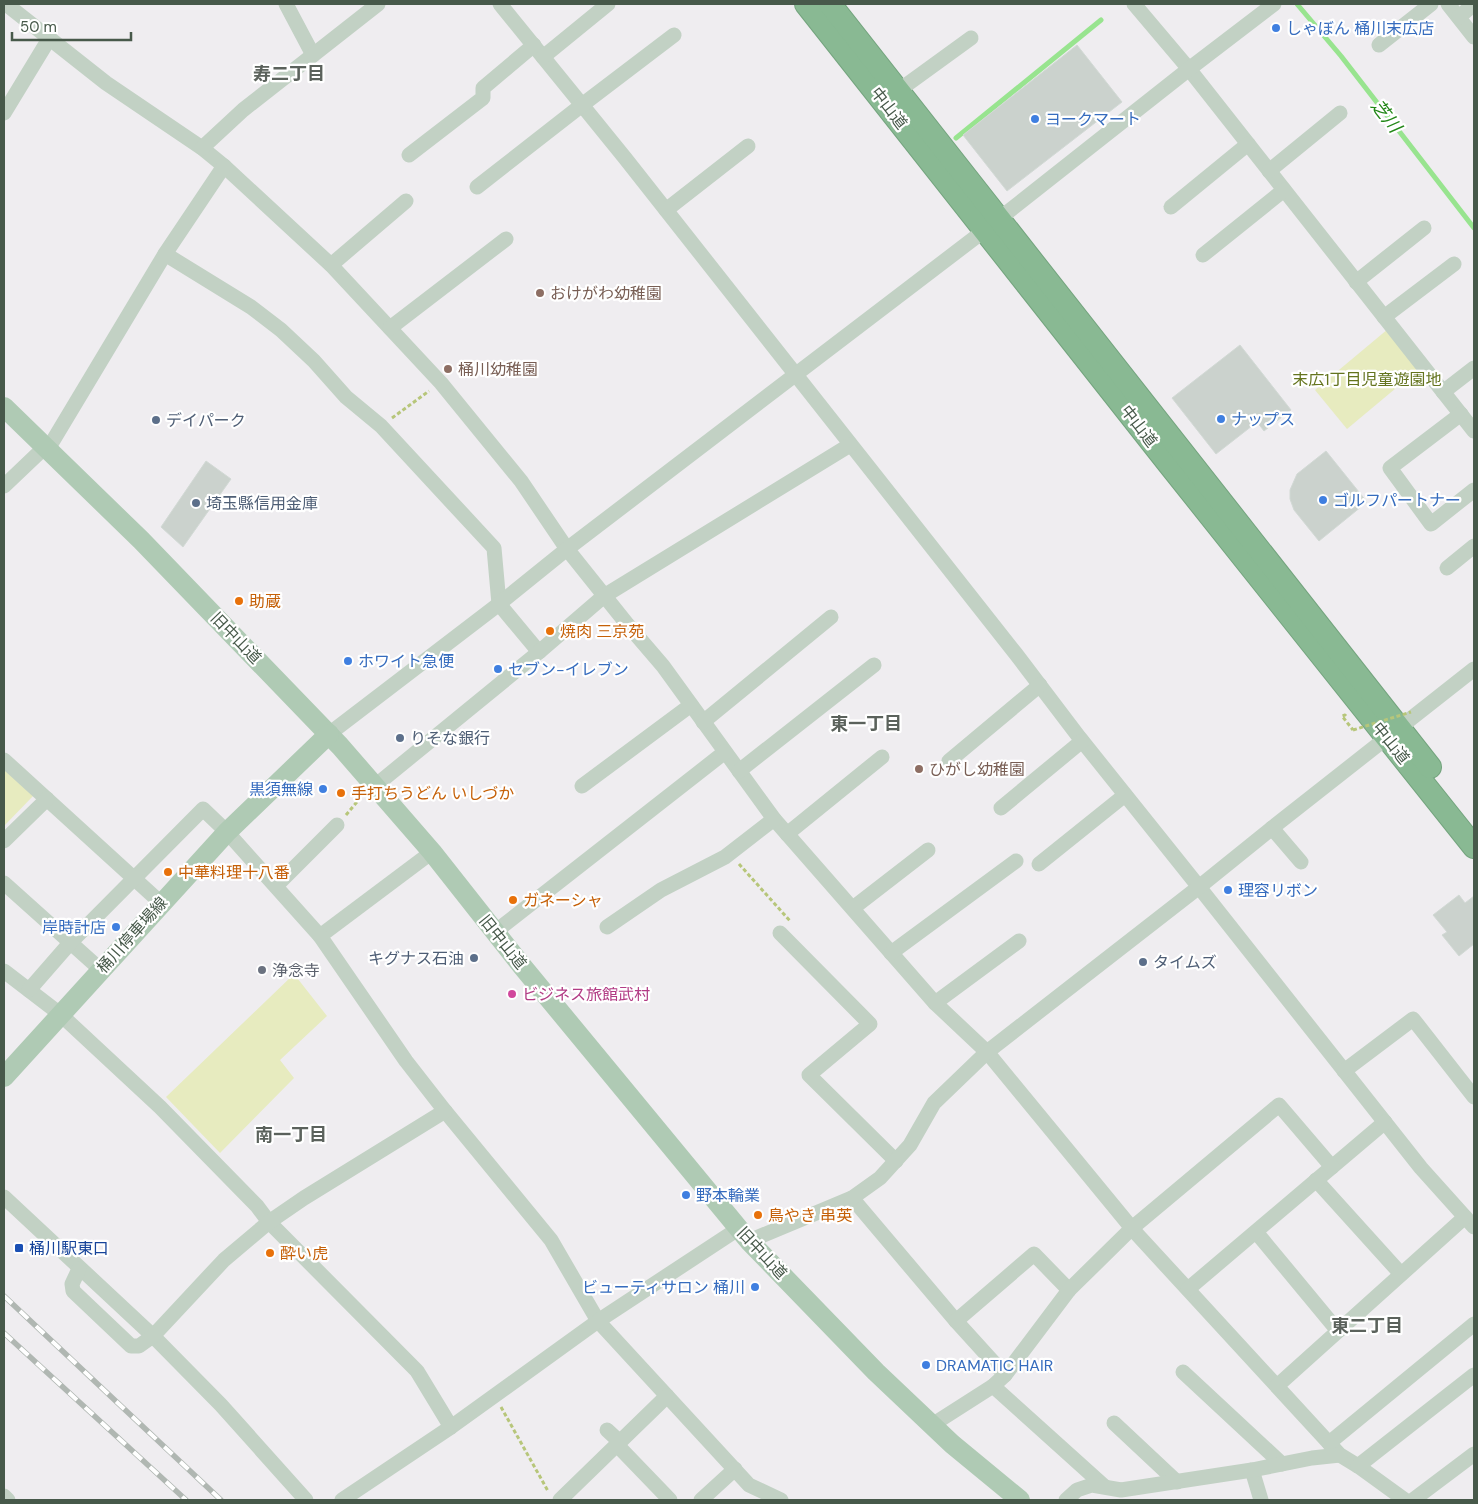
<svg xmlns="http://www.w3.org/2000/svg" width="1478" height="1504" font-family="'DM Sans','Noto Sans JP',sans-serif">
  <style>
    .green { fill: #e7ebbf }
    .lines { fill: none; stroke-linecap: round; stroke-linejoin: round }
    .stream { stroke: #98e48f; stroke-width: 5 }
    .building { fill: #cbd2cd; stroke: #d2d9d5 }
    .highway-casing { stroke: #74a47e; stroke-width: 24 }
    .path { stroke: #b7c67a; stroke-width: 3; stroke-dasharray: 4 2.5; stroke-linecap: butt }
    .minor { stroke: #c2d1c4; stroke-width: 15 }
    .major { stroke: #afcab4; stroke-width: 20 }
    .highway { stroke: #89b993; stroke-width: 22 }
    .rail-casing { stroke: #b0b7b2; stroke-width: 5.5 }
    .rail { stroke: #fff; stroke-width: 4; stroke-dasharray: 11; stroke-linecap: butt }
    .path-bridge { stroke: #b7c67a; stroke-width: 3; stroke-dasharray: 4 2.5; stroke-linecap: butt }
    .shop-dot { fill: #3f7fe0; stroke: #fff; stroke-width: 2 }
    .education-dot { fill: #8d6e63; stroke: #fff; stroke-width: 2 }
    .service-dot { fill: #5c6f8a; stroke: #fff; stroke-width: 2 }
    .food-dot { fill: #e8710a; stroke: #fff; stroke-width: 2 }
    .worship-dot { fill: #6b7280; stroke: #fff; stroke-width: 2 }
    .hotel-dot { fill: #d1479c; stroke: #fff; stroke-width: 2 }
    .transit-dot { fill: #1a4fb4; stroke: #fff; stroke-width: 2 }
    .labels { text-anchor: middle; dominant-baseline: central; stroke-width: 4.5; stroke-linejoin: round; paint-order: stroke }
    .shop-label { font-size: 16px; fill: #366cbe; stroke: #fff; text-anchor: start }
    .street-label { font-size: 16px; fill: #47594a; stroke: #fff }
    .education-label { font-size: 16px; fill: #785e54; stroke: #fff; text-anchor: start }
    .park-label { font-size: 16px; fill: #64741e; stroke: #fff }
    .service-label { font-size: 16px; fill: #4e5e75; stroke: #fff; text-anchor: start }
    .food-label { font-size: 16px; fill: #c56008; stroke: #fff; text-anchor: start }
    .worship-label { font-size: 16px; fill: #5b616d; stroke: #fff; text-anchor: start }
    .hotel-label { font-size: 16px; fill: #b23c85; stroke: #fff; text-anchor: start }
    .transit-label { font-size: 16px; fill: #164399; stroke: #fff; text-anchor: start }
    .neighbourhood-label { font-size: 18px; font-weight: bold; fill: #5b625c; stroke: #fff }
    .water-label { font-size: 18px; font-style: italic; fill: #228717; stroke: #fff }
  </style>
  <rect width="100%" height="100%" fill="#efedf0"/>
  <g class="green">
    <polygon points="1388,329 1420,368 1347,429 1315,390"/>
    <polygon points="4,765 34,795 4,826"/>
    <polygon points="294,974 327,1016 280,1060 294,1078 220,1153 166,1097"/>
  </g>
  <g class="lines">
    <g class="stream">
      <polyline points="1297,4 1341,56 1474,228"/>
      <polyline points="956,138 1101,20"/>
    </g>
  </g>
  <g class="building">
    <polygon points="1077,45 1122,102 1007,191 963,135"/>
    <polygon points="1240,345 1291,410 1264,431 1257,422 1216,454 1172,398"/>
    <polygon points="1326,451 1367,502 1319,541 1294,510 1290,499 1290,490 1297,474"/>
    <polygon points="206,461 231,479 183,547 161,527"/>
    <polygon points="1459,895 1465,903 1474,896 1474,944 1459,956 1442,935 1447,932 1433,915"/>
  </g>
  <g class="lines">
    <g class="highway-casing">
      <g id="highway">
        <polyline points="806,4 1168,463 1474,847"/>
        <polyline points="830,4 1430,767"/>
      </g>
    </g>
    <g class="path">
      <polyline points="392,418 429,391"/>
      <polyline points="1346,716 1345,715 1342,716 1353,730"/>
      <polyline points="346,815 361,797"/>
      <polyline points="739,864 791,922"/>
      <polyline points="501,1407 548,1491"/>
    </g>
    <g class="minor">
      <polyline points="6,4 106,83 202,148 224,166 331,265 441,383 521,481 567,549 627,624 663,666 774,819 935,1003 987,1052 1135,1232 1340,1455 1358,1466 1405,1500"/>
      <polyline points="286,4 313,55"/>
      <polyline points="500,4 625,158 1016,654 1079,737 1199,887 1421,1168 1474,1227"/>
      <polyline points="1134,4 1189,69 1474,431"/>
      <polyline points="1448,4 1474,37"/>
      <polyline points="1459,17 1474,4"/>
      <polyline points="1379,45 1431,4"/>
      <polyline points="543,57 608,4"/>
      <polyline points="898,91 971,38"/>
      <polyline points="4,113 49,39"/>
      <polyline points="202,148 243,110 378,4"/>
      <polyline points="409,155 483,98 483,88 534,45"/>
      <polyline points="1269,171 1340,113"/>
      <polyline points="477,187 582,105 674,35"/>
      <polyline points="1171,207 1248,144"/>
      <polyline points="666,210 748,146"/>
      <polyline points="165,254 251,307 281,330 314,361 346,397 381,426 494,548 499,604 539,652"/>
      <polyline points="1203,255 1284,190"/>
      <polyline points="331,265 406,201"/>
      <polyline points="1356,282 1424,228"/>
      <polyline points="1384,317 1454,264"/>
      <polyline points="390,328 506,239"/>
      <polyline points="1443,392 1474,368"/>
      <polyline points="1461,414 1390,468 1431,524 1474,490"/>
      <polyline points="48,449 165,254 224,166"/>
      <polyline points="4,486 45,447"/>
      <polyline points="1447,568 1474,546"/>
      <polyline points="703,722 831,617"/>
      <polyline points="329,734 499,604 567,549 985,230 1189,69 1274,4"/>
      <polyline points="4,760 161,903"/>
      <polyline points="949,761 1040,685"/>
      <polyline points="739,771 874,665"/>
      <polyline points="375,786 539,652 604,596 850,445"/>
      <polyline points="582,786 691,705"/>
      <polyline points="1001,808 1082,741"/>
      <polyline points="1272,828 1301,862"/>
      <polyline points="787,834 882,757"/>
      <polyline points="4,841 47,799"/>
      <polyline points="1039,864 1125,795"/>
      <polyline points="4,883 101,970"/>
      <polyline points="276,886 337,825"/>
      <polyline points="853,908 928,850"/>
      <polyline points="607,927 661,890 725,857 774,819"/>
      <polyline points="495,932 725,752"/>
      <polyline points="780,933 870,1024 809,1075 896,1161"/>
      <polyline points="320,936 432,852"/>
      <polyline points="891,953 1016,861"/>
      <polyline points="4,971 60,1014 160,1107 257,1206 269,1222 417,1371 451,1427"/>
      <polyline points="29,990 70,943 203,809 227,832 320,936 406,1061 445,1111 551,1240 598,1321 749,1485 781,1500"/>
      <polyline points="935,1003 1019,941"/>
      <polyline points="1344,1071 1413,1019 1474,1097"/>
      <polyline points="1316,1180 1401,1274"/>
      <polyline points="4,1197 153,1336 221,1405 306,1500"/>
      <polyline points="852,1198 956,1321 1005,1375"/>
      <polyline points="1256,1232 1338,1331"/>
      <polyline points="749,1241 852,1198 880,1178 910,1145 934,1103 987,1052 1199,887 1272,828 1474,669"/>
      <polyline points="79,1269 72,1284 73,1291 131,1346 139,1346 153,1336 224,1260 269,1222 304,1198 445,1111"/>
      <polyline points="1188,1289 1385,1122"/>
      <polyline points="956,1321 1034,1254 1069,1290"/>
      <polyline points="1183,1372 1282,1464"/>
      <polyline points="993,1386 1104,1486"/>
      <polyline points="1277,1386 1465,1217"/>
      <polyline points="1114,1423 1177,1482"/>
      <polyline points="932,1425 993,1386 1005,1375 1069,1290 1132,1228 1279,1105 1332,1167"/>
      <polyline points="607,1430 620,1442"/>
      <polyline points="1329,1443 1474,1324"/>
      <polyline points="617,1445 670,1500"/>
      <polyline points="1358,1466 1474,1375"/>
      <polyline points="1252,1470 1261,1500"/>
      <polyline points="4,1496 8,1500"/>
      <polyline points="342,1500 451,1427 598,1321 738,1229"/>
      <polyline points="560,1500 667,1396"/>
      <polyline points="701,1500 735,1469"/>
      <polyline points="1066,1500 1077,1490 1092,1485 1121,1490 1252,1470 1312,1458 1340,1455"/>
      <polyline points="1413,1500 1474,1454"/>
    </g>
    <g class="major">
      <polyline points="4,407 141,540 340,746 432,852 522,966 749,1241 876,1372 952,1444 1020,1500"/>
      <polyline points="4,1077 227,832 329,734"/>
    </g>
    <use href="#highway" class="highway"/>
    <g class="rail-casing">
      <g id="rail">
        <polyline points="4,1296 221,1500"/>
        <polyline points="4,1333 186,1500"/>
      </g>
    </g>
    <use href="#rail" class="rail"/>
    <polyline class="path-bridge" points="1353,730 1411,712"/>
  </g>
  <g class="shop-dot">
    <circle cx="1276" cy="28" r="5"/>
    <circle cx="1035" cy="119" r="5"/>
    <circle cx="1221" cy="419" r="5"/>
    <circle cx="1323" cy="500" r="5"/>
    <circle cx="348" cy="661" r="5"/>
    <circle cx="498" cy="669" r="5"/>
    <circle cx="323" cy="789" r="5"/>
    <circle cx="1228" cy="890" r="5"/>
    <circle cx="116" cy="927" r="5"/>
    <circle cx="686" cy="1195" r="5"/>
    <circle cx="755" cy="1287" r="5"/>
    <circle cx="926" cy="1365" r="5"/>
  </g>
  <g class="education-dot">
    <circle cx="540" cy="293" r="5"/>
    <circle cx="448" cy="369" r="5"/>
    <circle cx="919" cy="769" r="5"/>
  </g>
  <g class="service-dot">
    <circle cx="156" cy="420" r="5"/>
    <circle cx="196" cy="503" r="5"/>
    <circle cx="400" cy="738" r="5"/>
    <circle cx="474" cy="958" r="5"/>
    <circle cx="1143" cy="962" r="5"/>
  </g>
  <g class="food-dot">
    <circle cx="239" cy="601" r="5"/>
    <circle cx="550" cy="631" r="5"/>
    <circle cx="341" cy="793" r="5"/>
    <circle cx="168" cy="872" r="5"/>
    <circle cx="513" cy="900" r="5"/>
    <circle cx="758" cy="1215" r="5"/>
    <circle cx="270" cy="1253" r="5"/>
  </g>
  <circle class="worship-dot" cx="262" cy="970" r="5"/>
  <circle class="hotel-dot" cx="512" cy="994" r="5"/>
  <rect class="transit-dot" x="14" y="1243" width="10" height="10" rx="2.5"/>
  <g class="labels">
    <g class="shop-label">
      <text x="1286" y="28">しゃぼん 桶川末広店</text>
      <text x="1045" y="119">ヨークマート</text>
      <text x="1231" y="419">ナップス</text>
      <text x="1333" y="500">ゴルフパートナー</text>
      <text x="358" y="661">ホワイト急便</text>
      <text x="508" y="669">セブン-イレブン</text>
      <text x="313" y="789" text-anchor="end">黒須無線</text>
      <text x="1238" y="890">理容リボン</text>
      <text x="106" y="927" text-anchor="end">岸時計店</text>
      <text x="696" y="1195">野本輪業</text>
      <text x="745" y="1287" text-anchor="end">ビューティサロン 桶川</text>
      <text x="936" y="1365">DRAMATIC HAIR</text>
    </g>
    <g class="street-label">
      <text transform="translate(889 108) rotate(52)">中山道</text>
      <text transform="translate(1139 426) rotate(52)">中山道</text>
      <text transform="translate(236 638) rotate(46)">旧中山道</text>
      <text transform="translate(1391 743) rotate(51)">中山道</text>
      <text transform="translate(132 935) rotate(-48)">桶川停車場線</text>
      <text transform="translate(503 942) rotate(51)">旧中山道</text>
      <text transform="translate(762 1253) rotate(47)">旧中山道</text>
    </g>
    <g class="education-label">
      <text x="550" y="293">おけがわ幼稚園</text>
      <text x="458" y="369">桶川幼稚園</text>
      <text x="929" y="769">ひがし幼稚園</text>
    </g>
    <g class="park-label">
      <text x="1367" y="379">末広1丁目児童遊園地</text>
    </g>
    <g class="service-label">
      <text x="166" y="420">デイパーク</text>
      <text x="206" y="503">埼玉縣信用金庫</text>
      <text x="410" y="738">りそな銀行</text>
      <text x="464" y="958" text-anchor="end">キグナス石油</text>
      <text x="1153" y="962">タイムズ</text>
    </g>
    <g class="food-label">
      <text x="249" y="601">助蔵</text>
      <text x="560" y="631">焼肉 三京苑</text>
      <text x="351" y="793">手打ちうどん いしづか</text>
      <text x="178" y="872">中華料理十八番</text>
      <text x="523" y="900">ガネーシャ</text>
      <text x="768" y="1215">鳥やき 串英</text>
      <text x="280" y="1253">酔い虎</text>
    </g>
    <g class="worship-label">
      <text x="272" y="970">浄念寺</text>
    </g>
    <g class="hotel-label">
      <text x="522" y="994">ビジネス旅館武村</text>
    </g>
    <g class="transit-label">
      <text x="29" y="1248">桶川駅東口</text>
    </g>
    <g class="neighbourhood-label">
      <text x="289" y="74">寿二丁目</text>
      <text x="866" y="724">東一丁目</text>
      <text x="291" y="1135">南一丁目</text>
      <text x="1367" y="1326">東二丁目</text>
    </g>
    <g class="water-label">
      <text transform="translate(1386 116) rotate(52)">芝川</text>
    </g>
  </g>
  <rect width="1478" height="1504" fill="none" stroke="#47594a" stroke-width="10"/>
  <path d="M12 32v8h119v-8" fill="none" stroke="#47594a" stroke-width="2.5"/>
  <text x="20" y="32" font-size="15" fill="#47594a" stroke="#ffffff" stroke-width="4" paint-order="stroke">50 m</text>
</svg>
